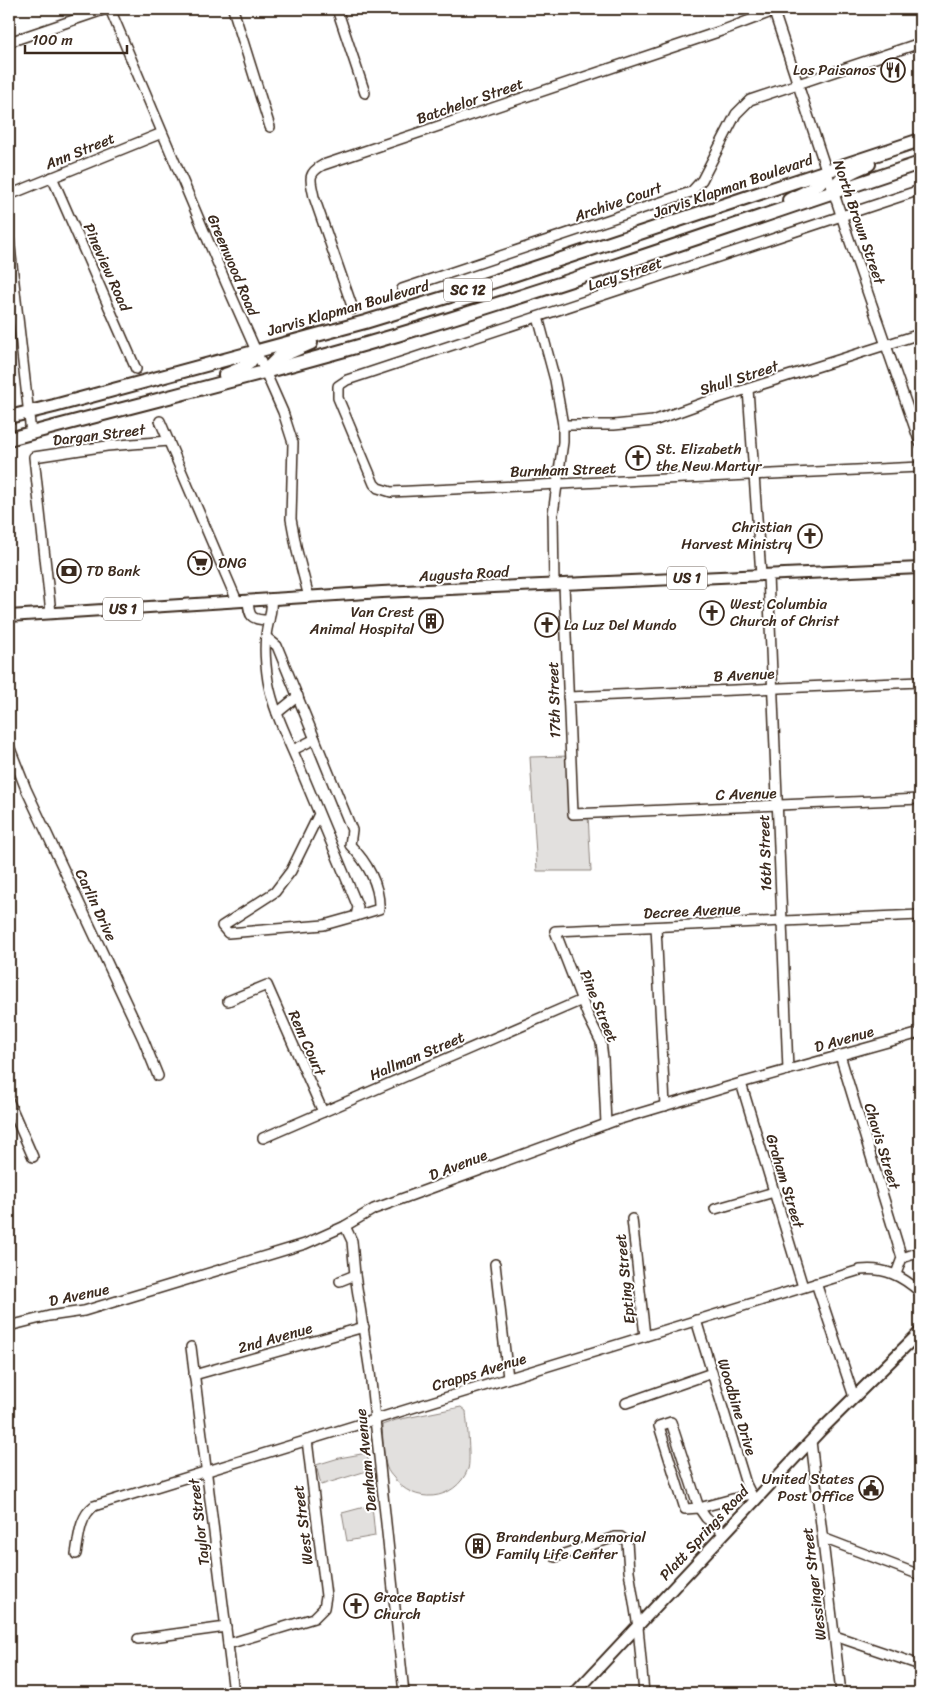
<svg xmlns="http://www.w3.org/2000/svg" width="929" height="1702" font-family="Sriracha,sans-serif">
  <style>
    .green { fill: #e2e0de; stroke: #8e857e }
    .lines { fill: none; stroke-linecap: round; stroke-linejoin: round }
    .minor-casing { stroke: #3b2a1e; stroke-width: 12 }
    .major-casing { stroke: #3b2a1e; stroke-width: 14 }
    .highway-casing { stroke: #3b2a1e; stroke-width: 16 }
    .minor { stroke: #fff; stroke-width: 9 }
    .major { stroke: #fff; stroke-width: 10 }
    .highway { stroke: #fff; stroke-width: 12 }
    .labels { text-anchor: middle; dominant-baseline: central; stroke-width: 4; stroke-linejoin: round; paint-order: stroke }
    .shield { fill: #fff; stroke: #766a62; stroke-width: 1 }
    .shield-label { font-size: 14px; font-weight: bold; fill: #3b2a1e }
    .poi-label { font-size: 15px; fill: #3b2a1e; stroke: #fff; text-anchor: start }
    .street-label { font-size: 15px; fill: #3b2a1e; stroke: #fff }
  </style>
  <rect width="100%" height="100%" fill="#fff"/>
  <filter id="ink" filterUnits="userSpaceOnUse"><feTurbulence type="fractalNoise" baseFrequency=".02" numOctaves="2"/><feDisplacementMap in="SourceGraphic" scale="10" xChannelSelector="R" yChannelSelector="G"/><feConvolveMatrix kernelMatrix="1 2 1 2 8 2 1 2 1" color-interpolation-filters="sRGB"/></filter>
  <g filter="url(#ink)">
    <g class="green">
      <polygon points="570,756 573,814 588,814 591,871 537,871 530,757"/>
      <path d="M461,1407L466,1411C467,1423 471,1460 468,1469C455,1502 413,1505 393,1477C391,1475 388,1471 387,1468C383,1458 383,1437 382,1425L396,1420Z"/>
      <polygon points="367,1453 370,1470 321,1485 316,1465 339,1458"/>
      <polygon points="372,1505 375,1536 347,1541 342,1513"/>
    </g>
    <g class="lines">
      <g class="minor-casing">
        <g id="minor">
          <polyline points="110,9 226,283 283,412 293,443 291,519 297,551 309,597"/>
          <polyline points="233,9 270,127"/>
          <polyline points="337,9 365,93"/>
          <polyline points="773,9 848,236 920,443"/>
          <polyline points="917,9 920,21"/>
          <polyline points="9,42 106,9"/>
          <polyline points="52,177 136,369"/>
          <polyline points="920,190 347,380 338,386 338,398 374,484 378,488 391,492 920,467"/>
          <polyline points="9,195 162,133"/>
          <polyline points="9,238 31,433"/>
          <polyline points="402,289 691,192 702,180 736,114 750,100 920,43"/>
          <path d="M353,309L314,197C311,181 306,174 323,165L721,31L774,11"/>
          <polyline points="538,317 555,380 563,425 563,442 553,514 554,584"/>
          <polyline points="748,389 761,575"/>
          <polyline points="160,421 237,601"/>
          <polyline points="563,425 614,425 653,421 703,403 920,334"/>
          <polyline points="768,575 788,1070"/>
          <polyline points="564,584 573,814 920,799"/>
          <path d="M271,599C273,612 267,623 266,636C264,650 266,668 268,681C273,710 287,737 298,763C318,811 338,859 358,907L356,916L324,925L228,933L222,926L275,892L291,871L319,814"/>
          <path d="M248,600C249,617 251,620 269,620"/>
          <polyline points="51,613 34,457 107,446 169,441"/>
          <path d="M266,637L277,646L352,830L350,845C367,862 380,885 379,909L356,916"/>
          <polyline points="568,697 920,682"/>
          <polyline points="277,713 298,696"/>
          <polyline points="9,746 26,789 143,1039 158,1076"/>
          <polyline points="293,750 315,739"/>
          <polyline points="656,927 665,1106"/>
          <polyline points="228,1001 267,985 323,1112"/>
          <polyline points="840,1055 902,1258 896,1274"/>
          <polyline points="741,1083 803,1287"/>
          <polyline points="9,1102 33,1157"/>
          <polyline points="606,1124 603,1058 601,1042 588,1016 555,931 920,915"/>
          <polyline points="263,1138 582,1000"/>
          <polyline points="715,1209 774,1192"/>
          <polyline points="632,1219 645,1336"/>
          <polyline points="345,1226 352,1241 355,1275 370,1372 404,1693"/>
          <polyline points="902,1258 920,1252"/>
          <polyline points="495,1264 508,1378"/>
          <polyline points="340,1281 355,1275"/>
          <polyline points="816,1283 854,1397"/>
          <polyline points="696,1320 746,1484 753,1498"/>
          <polyline points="9,1326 49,1316 84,1311 305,1244 345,1226 374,1209 617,1120 741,1083 920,1033"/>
          <polyline points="191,1347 234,1693"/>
          <polyline points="194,1375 364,1327"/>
          <polyline points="626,1403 712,1373"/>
          <polyline points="811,1441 841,1693"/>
          <polyline points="724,1533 706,1518 699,1508 671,1422 659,1426 685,1509 699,1508 751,1494"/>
          <polyline points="823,1538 920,1575"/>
          <path d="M76,1554C79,1538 79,1517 94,1506L860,1270C885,1267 902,1276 920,1292"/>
          <polyline points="555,1557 615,1537 621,1537 627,1542 629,1571 638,1627 644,1693"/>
          <polyline points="835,1636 920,1665"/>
          <polyline points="138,1639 226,1627"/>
          <polyline points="228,1644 314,1618 324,1608 326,1596 307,1440"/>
        </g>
      </g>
      <g class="major-casing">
        <g id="major">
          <polyline points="9,616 382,592 920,568"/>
          <polyline points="575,1693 821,1430 920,1332"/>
        </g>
      </g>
      <g class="highway-casing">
        <g id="highway">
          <path d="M834,192C836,176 856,170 869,164"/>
          <path d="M789,200C803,193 822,187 827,171"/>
          <polyline points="265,371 279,357 311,343"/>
          <path d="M225,375C238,370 253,366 255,351"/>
          <polyline points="9,417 54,406 365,322 450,296 920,140"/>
          <path d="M9,439C138,404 269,373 397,335C573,282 746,221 920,163"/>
        </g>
      </g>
      <use href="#minor" class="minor"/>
      <use href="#major" class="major"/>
      <use href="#highway" class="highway"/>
    </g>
  </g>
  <defs>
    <g id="restaurant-ring" transform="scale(1.25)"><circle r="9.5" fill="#fff" stroke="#3b2a1e" stroke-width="1.5"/><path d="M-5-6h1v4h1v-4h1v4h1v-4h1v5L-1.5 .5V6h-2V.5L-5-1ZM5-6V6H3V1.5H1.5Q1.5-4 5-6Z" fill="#3b2a1e"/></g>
    <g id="church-ring" transform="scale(1.25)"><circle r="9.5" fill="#fff" stroke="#3b2a1e" stroke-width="1.5"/><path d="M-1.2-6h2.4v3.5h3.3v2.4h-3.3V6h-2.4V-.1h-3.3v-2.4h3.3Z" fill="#3b2a1e"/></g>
    <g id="supermarket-ring" transform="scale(1.25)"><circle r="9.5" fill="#fff" stroke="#3b2a1e" stroke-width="1.5"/><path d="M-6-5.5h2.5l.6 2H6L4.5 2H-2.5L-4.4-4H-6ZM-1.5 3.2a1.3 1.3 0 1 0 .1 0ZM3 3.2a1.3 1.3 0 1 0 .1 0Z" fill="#3b2a1e"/></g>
    <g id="bank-ring" transform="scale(1.25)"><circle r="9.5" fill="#fff" stroke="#3b2a1e" stroke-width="1.5"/><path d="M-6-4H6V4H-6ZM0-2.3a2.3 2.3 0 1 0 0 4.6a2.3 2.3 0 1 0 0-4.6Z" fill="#3b2a1e"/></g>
    <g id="building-ring" transform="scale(1.25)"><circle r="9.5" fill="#fff" stroke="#3b2a1e" stroke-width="1.5"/><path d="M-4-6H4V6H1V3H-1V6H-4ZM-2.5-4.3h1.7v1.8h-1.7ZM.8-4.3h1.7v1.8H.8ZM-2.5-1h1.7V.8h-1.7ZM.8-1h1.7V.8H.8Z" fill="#3b2a1e"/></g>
    <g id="civic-ring" transform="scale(1.25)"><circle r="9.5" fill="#fff" stroke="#3b2a1e" stroke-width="1.5"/><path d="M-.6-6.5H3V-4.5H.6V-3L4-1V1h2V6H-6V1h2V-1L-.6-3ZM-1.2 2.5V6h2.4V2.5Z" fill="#3b2a1e"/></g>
  </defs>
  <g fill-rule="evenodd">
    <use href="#restaurant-ring" x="893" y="70"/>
    <use href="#church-ring" x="638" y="458"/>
    <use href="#church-ring" x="810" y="536"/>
    <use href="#supermarket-ring" x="200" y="563"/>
    <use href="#bank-ring" x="69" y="571"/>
    <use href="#church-ring" x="712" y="613"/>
    <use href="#building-ring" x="431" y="621"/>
    <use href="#church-ring" x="547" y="625"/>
    <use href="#civic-ring" x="871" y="1488"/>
    <use href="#building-ring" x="478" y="1546"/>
    <use href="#church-ring" x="356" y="1606"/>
  </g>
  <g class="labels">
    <g class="shield">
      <rect x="444" y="278.5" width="48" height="23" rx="4"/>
      <rect x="667" y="566.5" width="40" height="23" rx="4"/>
      <rect x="103" y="597.5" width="40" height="23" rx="4"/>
    </g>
    <g class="shield-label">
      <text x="468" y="290">SC 12</text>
      <text x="687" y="578">US 1</text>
      <text x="123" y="609">US 1</text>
    </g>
    <g class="poi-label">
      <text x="876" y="70" text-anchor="end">Los Paisanos</text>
      <text x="656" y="449">St. Elizabeth<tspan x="656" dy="17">the New Martyr</tspan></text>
      <text x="792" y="527" text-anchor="end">Christian<tspan x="792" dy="17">Harvest Ministry</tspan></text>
      <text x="218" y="563">DNG</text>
      <text x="86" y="571">TD Bank</text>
      <text x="730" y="604">West Columbia<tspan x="730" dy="17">Church of Christ</tspan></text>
      <text x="414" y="612" text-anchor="end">Van Crest<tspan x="414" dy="17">Animal Hospital</tspan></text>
      <text x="564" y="625">La Luz Del Mundo</text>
      <text x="854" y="1479" text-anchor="end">United States<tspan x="854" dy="17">Post Office</tspan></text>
      <text x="496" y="1537">Brandenburg Memorial<tspan x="496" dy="17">Family Life Center</tspan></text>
      <text x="374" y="1597">Grace Baptist<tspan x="374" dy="17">Church</tspan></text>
    </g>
    <g class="street-label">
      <text transform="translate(470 101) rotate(-19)">Batchelor Street</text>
      <text transform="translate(80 151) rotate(-22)">Ann Street</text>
      <text transform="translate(733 186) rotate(-19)">Jarvis Klapman Boulevard</text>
      <text transform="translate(618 202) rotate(-19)">Archive Court</text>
      <text transform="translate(859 222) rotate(71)">North Brown Street</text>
      <text transform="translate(233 265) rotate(67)">Greenwood Road</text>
      <text transform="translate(107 267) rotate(66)">Pineview Road</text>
      <text transform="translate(625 274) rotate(-18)">Lacy Street</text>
      <text transform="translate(348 308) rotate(-16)">Jarvis Klapman Boulevard</text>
      <text transform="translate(739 378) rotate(-18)">Shull Street</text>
      <text transform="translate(99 435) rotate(-7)">Dargan Street</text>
      <text transform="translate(563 470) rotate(-2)">Burnham Street</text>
      <text transform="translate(464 574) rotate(-3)">Augusta Road</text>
      <text transform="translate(744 675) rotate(-3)">B Avenue</text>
      <text transform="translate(554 700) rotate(-92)">17th Street</text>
      <text transform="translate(746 794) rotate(-2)">C Avenue</text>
      <text transform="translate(765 853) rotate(-92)">16th Street</text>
      <text transform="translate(96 905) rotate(65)">Carlin Drive</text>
      <text transform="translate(692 911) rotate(-3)">Decree Avenue</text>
      <text transform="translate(599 1006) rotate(68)">Pine Street</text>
      <text transform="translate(844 1039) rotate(-16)">D Avenue</text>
      <text transform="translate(307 1043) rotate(66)">Rem Court</text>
      <text transform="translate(417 1056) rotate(-23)">Hallman Street</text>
      <text transform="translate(882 1146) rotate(73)">Chavis Street</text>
      <text transform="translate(458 1165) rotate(-21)">D Avenue</text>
      <text transform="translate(785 1181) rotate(73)">Graham Street</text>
      <text transform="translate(625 1279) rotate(-96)">Epting Street</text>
      <text transform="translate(79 1295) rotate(-12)">D Avenue</text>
      <text transform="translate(275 1338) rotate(-16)">2nd Avenue</text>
      <text transform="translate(479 1372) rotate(-17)">Crapps Avenue</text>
      <text transform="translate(737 1407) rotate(73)">Woodbine Drive</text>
      <text transform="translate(366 1460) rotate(-96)">Denham Avenue</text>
      <text transform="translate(199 1522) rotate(-97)">Taylor Street</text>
      <text transform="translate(303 1525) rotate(-97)">West Street</text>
      <text transform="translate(704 1533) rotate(-47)">Platt Springs Road</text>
      <text transform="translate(814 1584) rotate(-97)">Wessinger Street</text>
    </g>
  </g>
  <rect width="929" height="1702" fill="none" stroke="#fff" stroke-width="30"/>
  <rect x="15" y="15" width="899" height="1672" fill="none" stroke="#3b2a1e" stroke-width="2" filter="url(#ink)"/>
  <path d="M25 45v8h102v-8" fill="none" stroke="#3b2a1e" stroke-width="2.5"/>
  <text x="32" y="45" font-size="15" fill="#3b2a1e" stroke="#ffffff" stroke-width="4" paint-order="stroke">100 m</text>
</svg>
